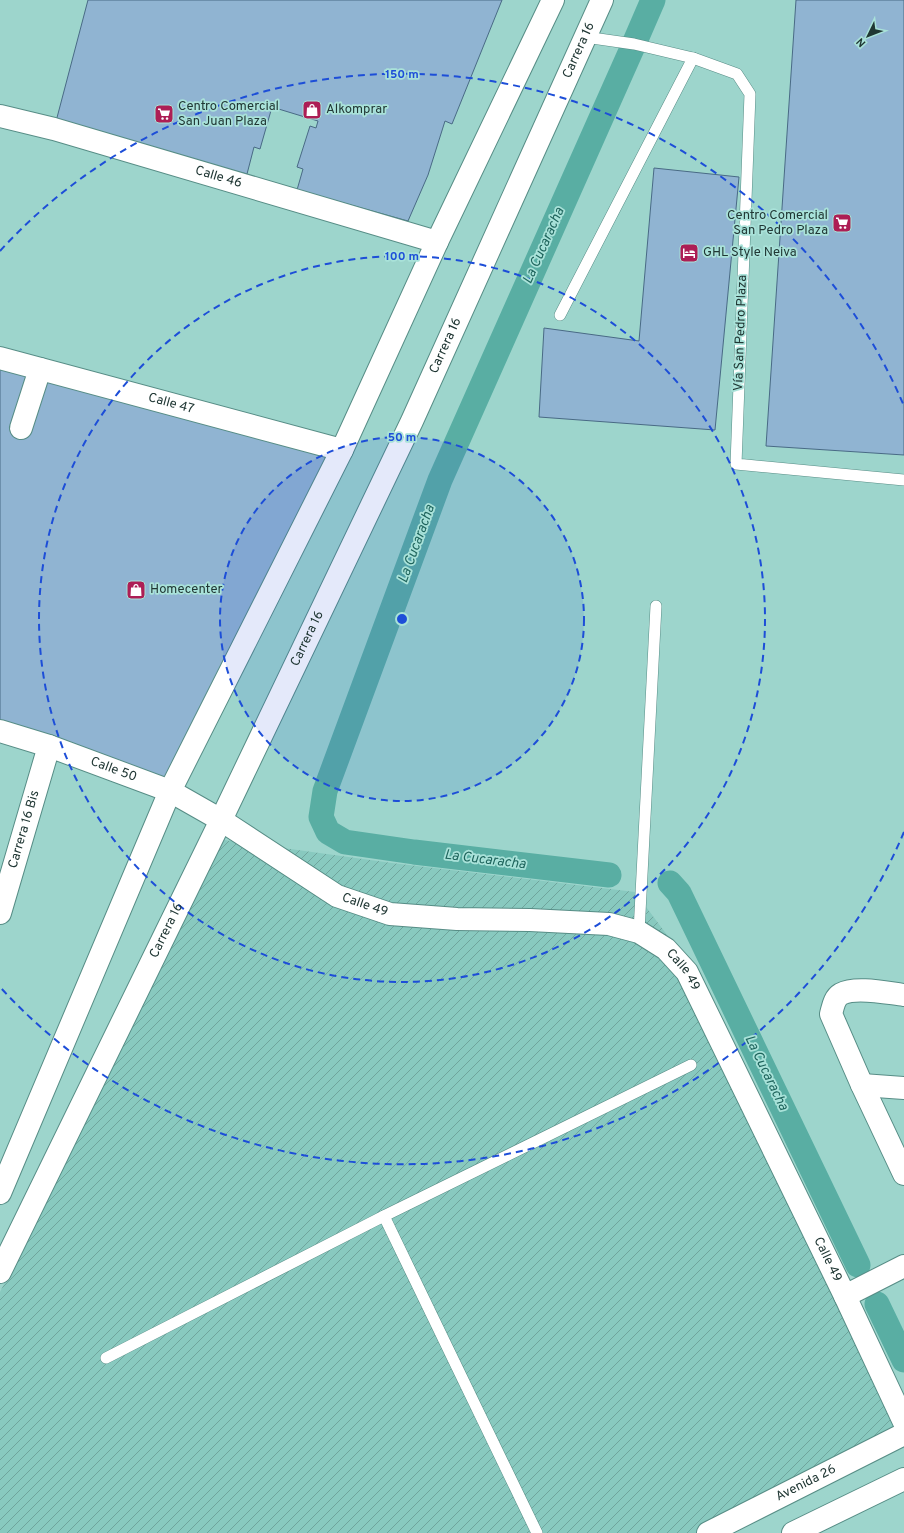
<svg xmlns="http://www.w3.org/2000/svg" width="904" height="1533" font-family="Overpass,sans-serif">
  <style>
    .industrial { fill: url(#industrial-furrows) }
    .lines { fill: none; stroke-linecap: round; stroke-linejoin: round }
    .canal { stroke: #59aea3; stroke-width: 25 }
    .building { fill: #90b4d2; stroke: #496a85 }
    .service-casing { stroke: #578d86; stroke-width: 12 }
    .minor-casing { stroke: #578d86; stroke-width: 24 }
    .tertiary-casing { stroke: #578d86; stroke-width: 24 }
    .primary-casing { stroke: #578d86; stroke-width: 24 }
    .service { stroke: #fff; stroke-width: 11 }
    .minor { stroke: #fff; stroke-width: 22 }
    .tertiary { stroke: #fff; stroke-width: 22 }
    .primary { stroke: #fff; stroke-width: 22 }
    .ring { fill: none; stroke: #1d4ed8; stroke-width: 2; stroke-dasharray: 7 5 }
    .labels { text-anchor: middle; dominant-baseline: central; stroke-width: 3.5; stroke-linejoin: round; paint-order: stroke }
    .street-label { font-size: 13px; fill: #203734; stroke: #a9e2d9 }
    .poi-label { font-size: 13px; fill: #203734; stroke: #a9e2d9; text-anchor: start }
    .water-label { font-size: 14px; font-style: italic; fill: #1e645c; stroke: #a9e2d9 }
    .centre { fill: #1d4ed8; stroke: #a9e2d9; stroke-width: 2 }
    .ring-label { font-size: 12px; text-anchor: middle; font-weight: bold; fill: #1d4ed8; stroke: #a9e2d9; stroke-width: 3.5; stroke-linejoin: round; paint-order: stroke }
  </style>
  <defs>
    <pattern id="industrial-furrows" width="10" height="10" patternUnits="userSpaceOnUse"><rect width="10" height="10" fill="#88c9bf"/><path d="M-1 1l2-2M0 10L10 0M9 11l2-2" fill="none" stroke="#6fa49c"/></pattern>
  </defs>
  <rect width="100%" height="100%" fill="#9dd5cc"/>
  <polygon class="industrial" points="224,840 392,863 635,892 702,982 904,1434 697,1533 0,1533 0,1292"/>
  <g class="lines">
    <g class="canal">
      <polyline points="609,875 414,852 345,842 328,832 321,817 325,791 440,480 634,44 653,0"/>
      <polyline points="670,883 679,893 858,1265"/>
      <polyline points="877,1304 904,1360"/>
    </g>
  </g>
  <g class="building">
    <polygon points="88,0 502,0 452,124 445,121 428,175 408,221 297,190 303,169 297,167 310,126 316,128 318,121 272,107 260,149 254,147 247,174 54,129"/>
    <polygon points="796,0 904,0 904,455 766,446"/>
    <polygon points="654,168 739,177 715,430 539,417 544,328 639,341"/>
    <polygon points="0,358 342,450 170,791 0,731"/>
  </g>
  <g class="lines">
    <g class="service-casing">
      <g id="service">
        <polyline points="585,37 634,44 693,58 737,74 750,94 736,464 904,480"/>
        <polyline points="560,315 693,58"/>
        <polyline points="639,932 656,606"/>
        <polyline points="384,1216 691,1065"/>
        <polyline points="106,1358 384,1216 537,1533"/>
      </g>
    </g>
    <g class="minor-casing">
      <g id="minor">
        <path id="s1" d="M0,116L54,129L437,242"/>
        <path id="s2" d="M0,358L342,450"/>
        <polyline points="21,428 40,369"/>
        <path id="s3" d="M0,913L49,746"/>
        <path d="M904,995C887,993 856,986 841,994C834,998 833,1007 831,1014L862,1085L904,1174"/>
        <polyline points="862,1085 904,1088"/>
        <polyline points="845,1296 904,1266"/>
      </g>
    </g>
    <g class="tertiary-casing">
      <g id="tertiary">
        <path id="s4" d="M0,731L49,746L170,791L221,820L337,896L390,914L457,919L530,920L609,924L639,932L666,949L687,972L845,1296L904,1422"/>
      </g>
    </g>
    <g class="primary-casing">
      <g id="primary">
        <polyline points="0,1193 170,791 342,450 437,242 553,0"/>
        <path id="s5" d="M0,1272L221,820L412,421L602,0"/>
        <path id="s6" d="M708,1533L904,1434"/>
        <polyline points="793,1533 904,1479"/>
      </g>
    </g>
    <use href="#service" class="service"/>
    <use href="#minor" class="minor"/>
    <use href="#tertiary" class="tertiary"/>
    <use href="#primary" class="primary"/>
  </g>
  <circle cx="402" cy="619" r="182" fill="#1d4ed8" fill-opacity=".12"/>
  <g class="ring">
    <circle cx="402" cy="619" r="182"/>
    <circle cx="402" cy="619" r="363"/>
    <path d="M904 832A545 545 0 0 1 0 987M0 251A545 545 0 0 1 904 406"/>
  </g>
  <defs>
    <g id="shop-square" transform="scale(1)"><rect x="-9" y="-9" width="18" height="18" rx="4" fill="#ad1e55" stroke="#a9e2d9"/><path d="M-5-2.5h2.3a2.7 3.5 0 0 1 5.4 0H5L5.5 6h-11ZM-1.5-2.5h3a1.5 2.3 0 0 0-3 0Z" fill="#fff"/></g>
    <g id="supermarket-square" transform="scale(1)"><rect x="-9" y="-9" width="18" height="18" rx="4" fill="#ad1e55" stroke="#a9e2d9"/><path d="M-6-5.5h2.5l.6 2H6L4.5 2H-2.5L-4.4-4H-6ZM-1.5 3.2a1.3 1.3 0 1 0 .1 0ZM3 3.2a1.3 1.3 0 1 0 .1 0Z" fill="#fff"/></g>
    <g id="hotel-square" transform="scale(1)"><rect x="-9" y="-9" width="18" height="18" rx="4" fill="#ad1e55" stroke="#a9e2d9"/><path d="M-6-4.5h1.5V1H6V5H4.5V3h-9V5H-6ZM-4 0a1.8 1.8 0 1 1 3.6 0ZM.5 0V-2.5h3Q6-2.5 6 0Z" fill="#fff"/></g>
  </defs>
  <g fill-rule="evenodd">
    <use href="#shop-square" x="312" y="110"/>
    <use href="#supermarket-square" x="164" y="114"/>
    <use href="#supermarket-square" x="842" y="223"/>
    <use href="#hotel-square" x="689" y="253"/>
    <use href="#shop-square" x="136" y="590"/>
  </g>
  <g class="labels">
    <g class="street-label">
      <text stroke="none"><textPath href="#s5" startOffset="1352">Carrera 16</textPath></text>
      <text stroke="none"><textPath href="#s1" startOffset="227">Calle 46</textPath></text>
      <text transform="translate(741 333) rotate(-88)">Vía San Pedro Plaza</text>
      <text stroke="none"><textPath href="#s5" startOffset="1028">Carrera 16</textPath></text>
      <text stroke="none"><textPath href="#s2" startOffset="177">Calle 47</textPath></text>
      <text stroke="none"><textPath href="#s5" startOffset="704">Carrera 16</textPath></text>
      <text stroke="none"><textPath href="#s4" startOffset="120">Calle 50</textPath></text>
      <text stroke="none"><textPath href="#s3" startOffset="87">Carrera 16 Bis</textPath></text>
      <text stroke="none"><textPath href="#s4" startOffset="407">Calle 49</textPath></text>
      <text stroke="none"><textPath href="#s5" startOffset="380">Carrera 16</textPath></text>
      <text stroke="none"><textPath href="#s4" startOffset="743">Calle 49</textPath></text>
      <text stroke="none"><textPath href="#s4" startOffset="1067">Calle 49</textPath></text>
      <text stroke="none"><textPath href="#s6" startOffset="110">Avenida 26</textPath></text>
    </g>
    <g class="poi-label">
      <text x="178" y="107">Centro Comercial<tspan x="178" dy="15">San Juan Plaza</tspan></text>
      <text x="326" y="110">Alkomprar</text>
      <text x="828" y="216" text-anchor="end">Centro Comercial<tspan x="828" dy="15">San Pedro Plaza</tspan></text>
      <text x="703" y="253">GHL Style Neiva</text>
      <text x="150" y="590">Homecenter</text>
    </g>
    <g class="water-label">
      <text transform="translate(544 246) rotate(-66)">La Cucaracha</text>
      <text transform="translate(417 544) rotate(-70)">La Cucaracha</text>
      <text transform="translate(485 860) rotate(7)">La Cucaracha</text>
      <text transform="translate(766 1073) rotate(64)">La Cucaracha</text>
    </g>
  </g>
  <circle cx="402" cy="619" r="6" class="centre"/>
  <g class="ring-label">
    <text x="402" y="78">150 m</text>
    <text x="402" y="260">100 m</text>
    <text x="402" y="441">50 m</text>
  </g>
  <g transform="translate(868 36) rotate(227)" stroke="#a9e2d9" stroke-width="3" paint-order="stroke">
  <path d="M0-3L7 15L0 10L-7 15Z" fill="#203734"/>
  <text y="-6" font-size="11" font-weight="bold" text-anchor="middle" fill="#203734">N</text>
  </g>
</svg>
